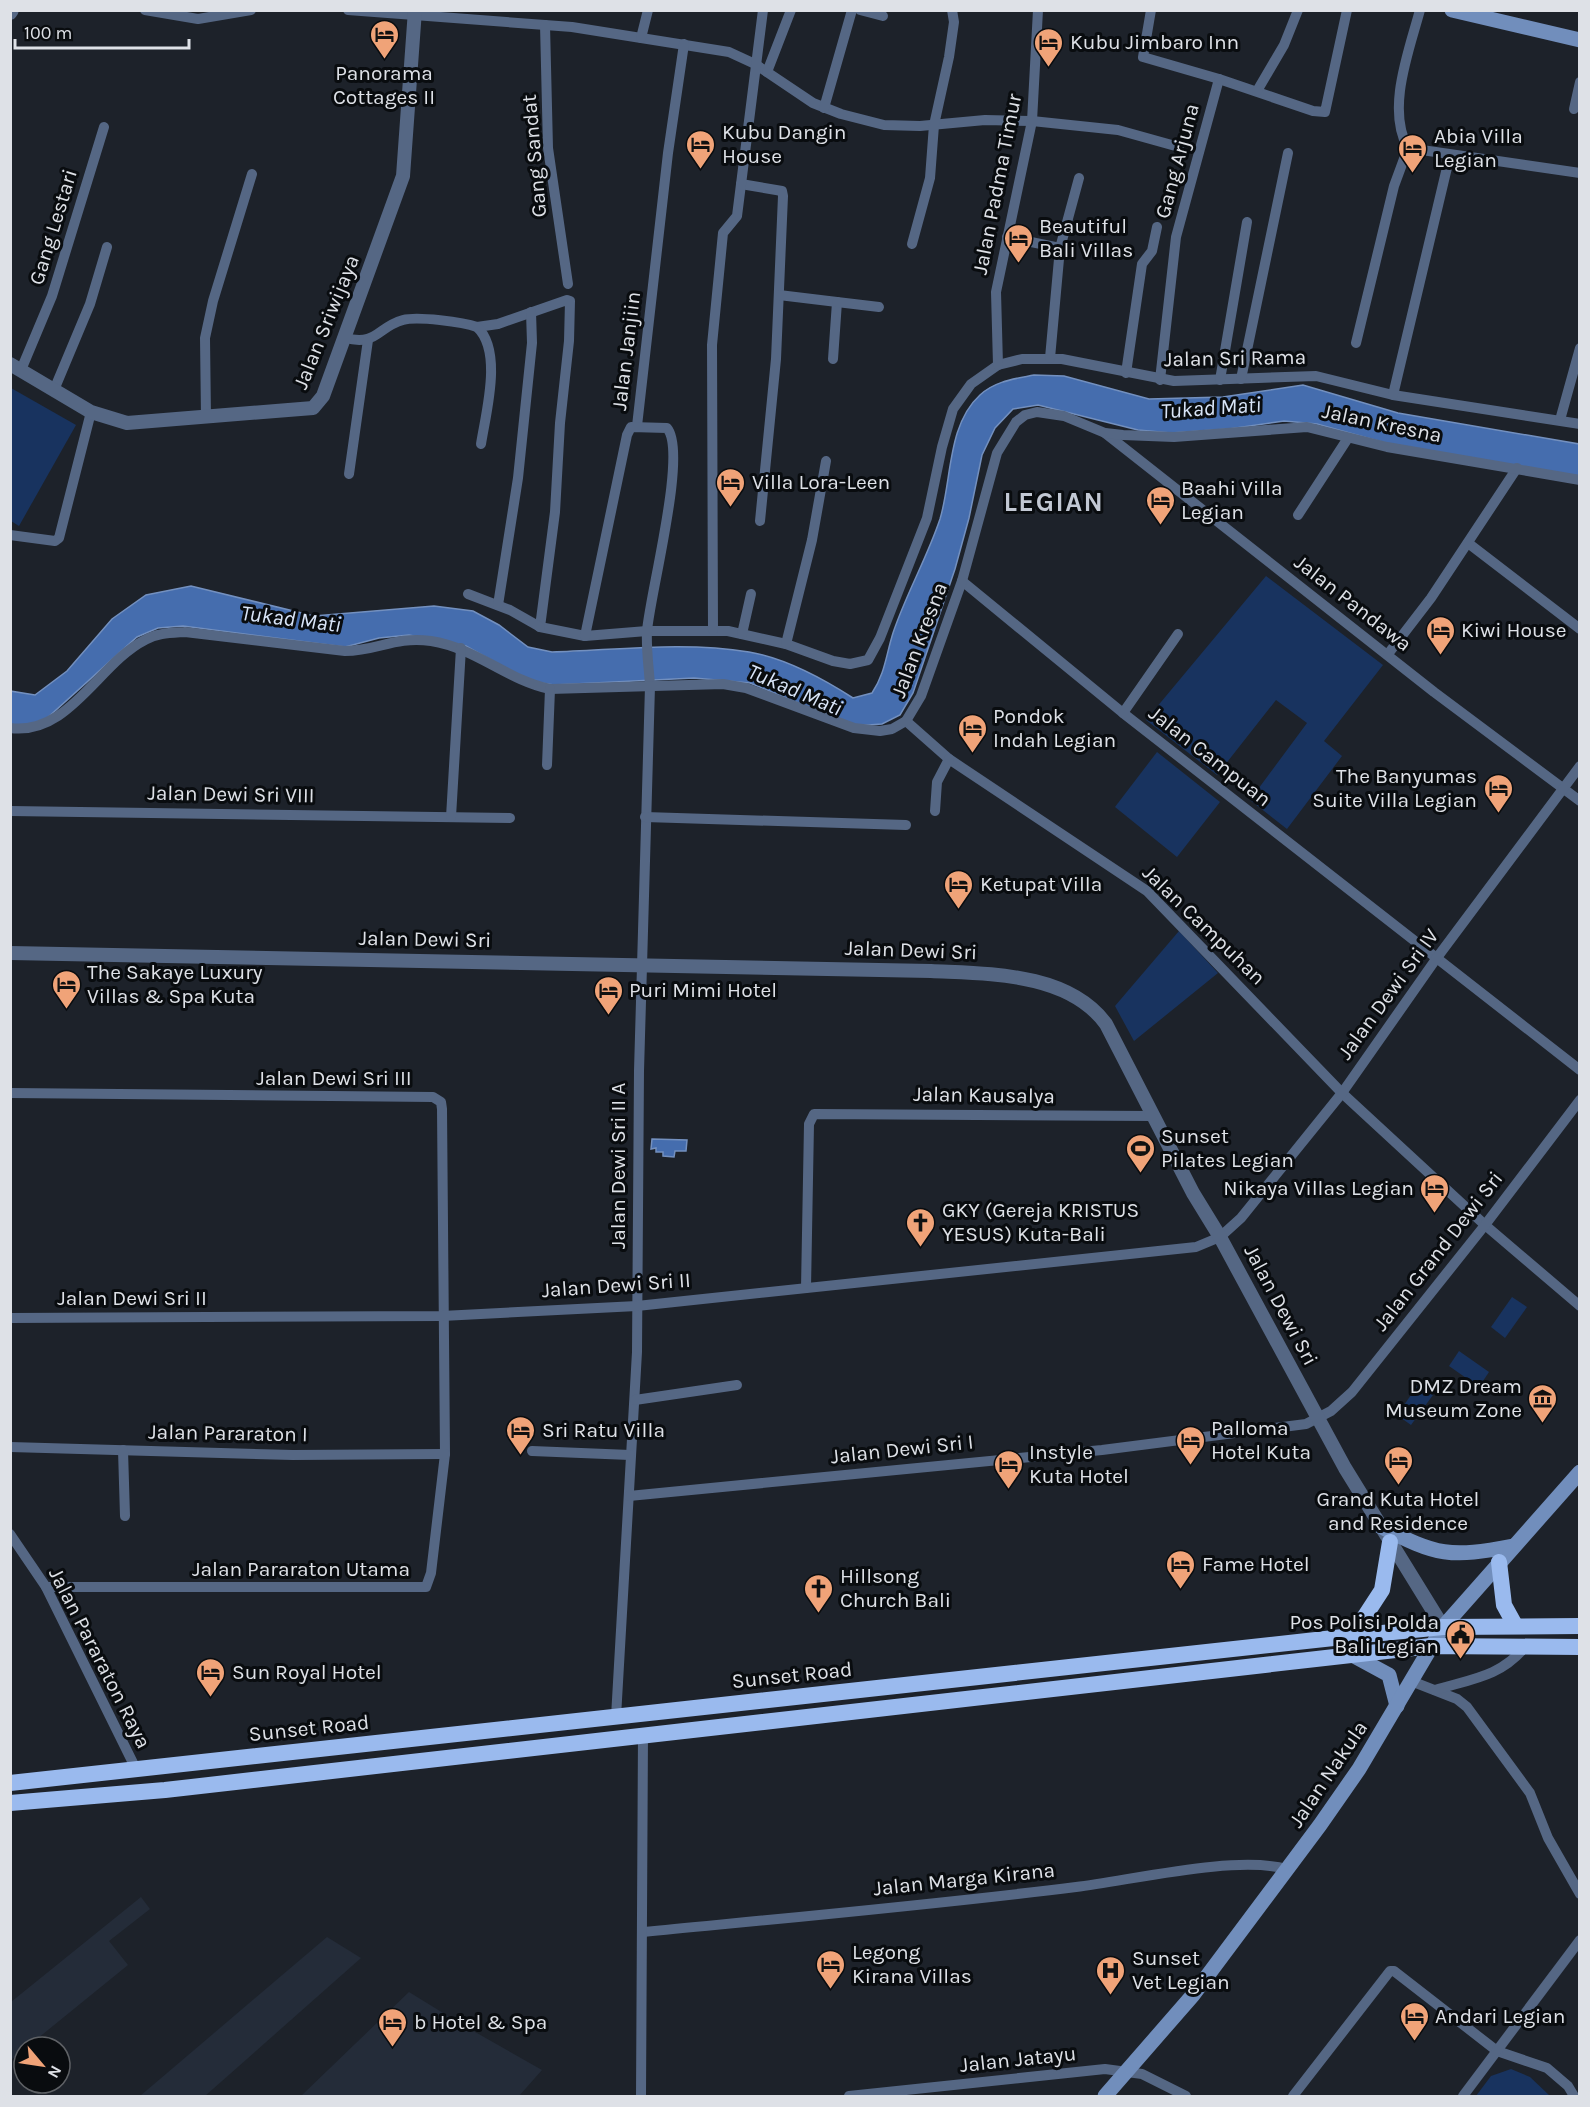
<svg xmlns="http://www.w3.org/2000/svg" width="1590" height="2107" font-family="Karla,sans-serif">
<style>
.built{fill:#242c39}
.green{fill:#18335f}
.water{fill:#456dae;stroke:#7390bf;stroke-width:1.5}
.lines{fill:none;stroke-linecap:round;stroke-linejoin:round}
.minor{stroke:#556784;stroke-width:10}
.tertiary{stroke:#556784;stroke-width:14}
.secondary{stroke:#718ebc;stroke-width:15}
.trunk{stroke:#9abaee;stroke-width:16}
.labels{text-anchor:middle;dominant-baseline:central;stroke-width:6;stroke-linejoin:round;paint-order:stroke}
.poi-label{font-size:21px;fill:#dee1e7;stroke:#090c0f;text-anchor:start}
.street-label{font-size:21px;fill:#dee1e7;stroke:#090c0f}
.water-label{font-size:22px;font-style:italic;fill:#d9e5f8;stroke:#090c0f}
.district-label{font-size:27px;font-weight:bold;letter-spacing:1.5px;fill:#c2c8d3;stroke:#090c0f}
</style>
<rect width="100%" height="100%" fill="#1d222a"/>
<g class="built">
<polygon points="1218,1447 1238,1447 1238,1459 1219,1459"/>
<polygon points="141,1897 150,1909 109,1941 128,1965 11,2060 11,2002"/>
<polygon points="327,1937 361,1958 205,2096 140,2096"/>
<polygon points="409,1992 461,2024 542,2070 519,2096 301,2096"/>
</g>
<g class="green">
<polygon points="11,388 76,425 19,526 11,521"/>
<polygon points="1266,576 1383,665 1324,741 1342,756 1287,829 1250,800 1307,723 1276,700 1217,775 1146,720"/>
<polygon points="1157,752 1220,802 1177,857 1115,807"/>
<polygon points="1179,931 1218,973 1134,1041 1115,1006"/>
<polygon points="1512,1297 1527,1307 1505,1338 1491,1327"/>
<polygon points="1459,1351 1489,1372 1479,1387 1449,1366"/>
<polygon points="1418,1385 1433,1395 1411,1425 1397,1415"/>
<polygon points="1511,2069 1530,2077 1550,2096 1476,2096 1491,2076"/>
</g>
<g class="water">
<path d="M1034,375L1064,376L1149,399L1223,397L1303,385L1398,413L1579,444V478L1400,447L1317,424L1284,421L1229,429L1171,433L1138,430L1038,405L1013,409L995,428L982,455L969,518L955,569L913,693L900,715L882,724L854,726L750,683L694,678L554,685L528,681L466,646L409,635L379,638L345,647L183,626L158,628L137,637L46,719L29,727L11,726L10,691L35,695L67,671L112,619L146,595L191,586L314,616L434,606L473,611L499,625L528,647L552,652C617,650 684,641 749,652C785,658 822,678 853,698L872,693C885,674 886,655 893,633C906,594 927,558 940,519C952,480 947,425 980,395C995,381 1014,379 1034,375Z"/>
<polygon points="652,1139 687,1140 686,1151 675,1151 674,1157 663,1156 663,1152 656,1152 656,1148 651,1149"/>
</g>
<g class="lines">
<g class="minor">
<polyline points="145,10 198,19 251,10"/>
<polyline points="348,10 572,27 729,52 755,64 813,103 841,114 884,125 920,126 985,120 1032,121 1118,130 1179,147"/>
<polyline points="860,10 883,16"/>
<polyline points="1151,10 1143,57 1219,79 1176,237 1160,380"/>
<path d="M1420,10C1409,51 1386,109 1408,148L1580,173"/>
<polyline points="545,25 548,148 568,284"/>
<polyline points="641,38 648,10"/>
<polyline points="767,72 791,10"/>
<polyline points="1219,79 1313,111 1325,112 1347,10"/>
<polyline points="1257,91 1284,45 1298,10"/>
<polyline points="824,108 852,10"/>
<polyline points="1574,109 1580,82"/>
<polyline points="741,184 782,191 783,196 776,359 760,521"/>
<polyline points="1007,237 1060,248"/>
<polyline points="912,244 930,178 934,125 949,57 954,22 952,10"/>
<polyline points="779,295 837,302 833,359"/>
<polyline points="837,302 879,307"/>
<polyline points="477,327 498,324 567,300 570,301 569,341 560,423 555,512 540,627 585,636 647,631 728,631 786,644 833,661 850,664 868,660 880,638 927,518 942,447 953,409 971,384 998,365 1022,359 1062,359 1174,381 1316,376 1393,395 1580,424"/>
<path d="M345,338C378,346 377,327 403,320C417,316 463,322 477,327C503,351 486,412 481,444"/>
<polyline points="1356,343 1394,186 1408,148"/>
<polyline points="1050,358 1060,248 1079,178"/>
<polyline points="998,365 996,292 1032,121 1038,10"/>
<polyline points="21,370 52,296 104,127"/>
<polyline points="1126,373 1142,264 1152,251 1157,227"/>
<polyline points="1241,379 1288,153"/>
<polyline points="1220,380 1247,222"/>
<polyline points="54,390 90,304 107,247"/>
<polyline points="1393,395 1450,155"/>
<polyline points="206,418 205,338 213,301 252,174"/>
<polyline points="1560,420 1580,348"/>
<polyline points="637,426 668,153 684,44"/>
<polyline points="1105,433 1434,692 1580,801"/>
<polyline points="349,474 368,340"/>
<polyline points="1298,515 1348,438"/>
<polyline points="10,535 55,541 59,538 91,412"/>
<polyline points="1468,543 1580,629"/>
<polyline points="962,581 1123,713 1580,1070"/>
<polyline points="468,594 510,610 540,627"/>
<polyline points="498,605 518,478 532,343 531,312"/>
<polyline points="713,630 712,345 723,233 737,216 763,10"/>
<polyline points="742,634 751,594"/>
<path d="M585,636L627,435L631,427L667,428C688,452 650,593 647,631C646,649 649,668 650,686L639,1071L637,1352L616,1717"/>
<polyline points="786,644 812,540 826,461"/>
<polyline points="1388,654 1431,598 1517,468"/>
<polyline points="1123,713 1178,634"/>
<polyline points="906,721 949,759 1147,891 1342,1093 1485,1225 1580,1306"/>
<path d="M10,728C69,736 99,663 145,640C157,633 171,633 185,632L345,651C378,651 394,636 431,641C476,648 507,680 550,689L723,684L746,688L854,728L880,731L892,729L906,721L921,696L962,581L997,453L1016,422L1025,415L1037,412L1064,416L1105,433L1123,435L1174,437L1307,427L1387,447L1580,480"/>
<polyline points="547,765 550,689"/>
<polyline points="10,811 510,818"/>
<polyline points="935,811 937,782 949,759"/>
<polyline points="451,817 461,648"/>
<polyline points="645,817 906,825"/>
<polyline points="10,1093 433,1097 441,1102 442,1109 445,1454 431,1573 426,1587 46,1587"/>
<polyline points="806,1288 809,1124 814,1114 1153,1116"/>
<polyline points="10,1318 442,1316 637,1306 1196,1247 1220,1237 1241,1218 1342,1093 1436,959 1580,766"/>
<polyline points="635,1400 737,1385"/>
<polyline points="10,1447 293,1455 445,1454"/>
<polyline points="123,1450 125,1516"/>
<polyline points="532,1451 630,1455"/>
<polyline points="629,1496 1102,1450 1306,1424 1331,1411 1352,1392 1485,1225 1580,1100"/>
<polyline points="10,1534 46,1587 136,1769"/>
<polyline points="1411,1681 1457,1699 1467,1707 1530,1793 1548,1838 1580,1894"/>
<path d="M1435,1690C1471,1679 1500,1677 1525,1647"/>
<path d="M643,1932C787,1918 932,1905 1076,1887C1133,1880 1235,1855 1287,1869"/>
<polyline points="641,2096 643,1734"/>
<polyline points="849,2096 1105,2069 1142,2074 1186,2096"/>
<polyline points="1293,2096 1390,1971 1394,1971 1497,2051 1547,2068 1568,2086 1574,2096"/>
<polyline points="1463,2096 1580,1940"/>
</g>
<g class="tertiary">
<polyline points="10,13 12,10"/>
<polyline points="10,364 91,412 127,423 313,408 323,396 403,176 415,10"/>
<path d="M10,953L931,971C988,974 1068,972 1106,1024L1193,1193L1220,1237L1345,1468L1443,1627"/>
</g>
<g class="secondary">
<polyline points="1452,10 1580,40"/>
<path d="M1380,1526C1437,1556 1450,1558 1513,1546"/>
<polyline points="1354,1656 1389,1675 1397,1706"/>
<polyline points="1105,2096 1193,1995 1320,1825 1359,1769 1443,1627 1580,1472"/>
</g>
<g class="trunk">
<polyline points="1499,1562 1504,1605 1515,1625"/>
<polyline points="1352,1636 1382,1590 1390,1542"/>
<polyline points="10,1783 1352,1636 1443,1627 1580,1626"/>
<polyline points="10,1803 165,1790 1431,1646 1580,1647"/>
</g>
</g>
<defs>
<symbol id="hotel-pin" viewBox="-11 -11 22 30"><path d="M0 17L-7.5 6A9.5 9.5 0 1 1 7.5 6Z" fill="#f0a378" stroke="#090c0f"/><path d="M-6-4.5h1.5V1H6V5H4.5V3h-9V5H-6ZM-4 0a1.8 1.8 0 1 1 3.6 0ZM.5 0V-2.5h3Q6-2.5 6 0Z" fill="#111"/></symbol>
<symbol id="stadium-pin" viewBox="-11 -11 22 30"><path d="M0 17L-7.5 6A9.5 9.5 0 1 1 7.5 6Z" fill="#f0a378" stroke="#090c0f"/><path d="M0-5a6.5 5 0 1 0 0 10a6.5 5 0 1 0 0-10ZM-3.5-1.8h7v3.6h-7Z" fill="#111"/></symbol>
<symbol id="church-pin" viewBox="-11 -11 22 30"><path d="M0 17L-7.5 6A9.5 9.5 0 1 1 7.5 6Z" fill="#f0a378" stroke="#090c0f"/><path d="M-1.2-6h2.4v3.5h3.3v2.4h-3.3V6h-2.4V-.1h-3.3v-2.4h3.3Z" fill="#111"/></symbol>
<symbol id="museum-pin" viewBox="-11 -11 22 30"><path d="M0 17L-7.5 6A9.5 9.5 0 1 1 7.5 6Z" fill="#f0a378" stroke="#090c0f"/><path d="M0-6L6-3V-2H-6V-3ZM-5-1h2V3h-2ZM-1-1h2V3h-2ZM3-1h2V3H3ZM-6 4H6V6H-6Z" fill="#111"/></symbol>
<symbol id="civic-pin" viewBox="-11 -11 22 30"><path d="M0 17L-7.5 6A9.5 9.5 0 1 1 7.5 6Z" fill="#f0a378" stroke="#090c0f"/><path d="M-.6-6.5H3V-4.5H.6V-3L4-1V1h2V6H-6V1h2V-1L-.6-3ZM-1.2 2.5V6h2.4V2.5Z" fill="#111"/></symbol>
<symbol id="hospital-pin" viewBox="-11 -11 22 30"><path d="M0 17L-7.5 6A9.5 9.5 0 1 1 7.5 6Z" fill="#f0a378" stroke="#090c0f"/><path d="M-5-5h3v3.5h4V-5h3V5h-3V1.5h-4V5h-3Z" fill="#111"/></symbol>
</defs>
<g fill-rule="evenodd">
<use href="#hotel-pin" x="368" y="18" width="33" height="45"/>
<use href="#hotel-pin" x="1032" y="26" width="33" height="45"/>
<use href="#hotel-pin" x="684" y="128" width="33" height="45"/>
<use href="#hotel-pin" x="1396" y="132" width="33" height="45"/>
<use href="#hotel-pin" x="1002" y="222" width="33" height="45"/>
<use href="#hotel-pin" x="714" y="466" width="33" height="45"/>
<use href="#hotel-pin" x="1144" y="484" width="33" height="45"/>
<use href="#hotel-pin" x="1424" y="614" width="33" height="45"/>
<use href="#hotel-pin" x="956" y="712" width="33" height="45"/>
<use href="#hotel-pin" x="1482" y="772" width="33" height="45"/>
<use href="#hotel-pin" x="942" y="868" width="33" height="45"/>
<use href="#hotel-pin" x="50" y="968" width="33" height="45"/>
<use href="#hotel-pin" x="592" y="974" width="33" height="45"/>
<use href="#stadium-pin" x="1124" y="1132" width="33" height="45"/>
<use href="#hotel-pin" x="1418" y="1172" width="33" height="45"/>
<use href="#church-pin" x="904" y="1206" width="33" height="45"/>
<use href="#museum-pin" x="1526" y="1382" width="33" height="45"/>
<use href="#hotel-pin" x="504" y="1414" width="33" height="45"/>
<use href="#hotel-pin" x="1174" y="1424" width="33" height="45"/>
<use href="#hotel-pin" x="1382" y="1444" width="33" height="45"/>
<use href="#hotel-pin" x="992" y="1448" width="33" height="45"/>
<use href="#hotel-pin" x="1164" y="1548" width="33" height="45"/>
<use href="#church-pin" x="802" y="1572" width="33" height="45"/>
<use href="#civic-pin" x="1444" y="1618" width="33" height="45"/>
<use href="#hotel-pin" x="194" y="1656" width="33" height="45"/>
<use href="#hotel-pin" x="814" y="1948" width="33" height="45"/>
<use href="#hospital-pin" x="1094" y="1954" width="33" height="45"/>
<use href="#hotel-pin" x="1398" y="2000" width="33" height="45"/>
<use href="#hotel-pin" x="376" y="2006" width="33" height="45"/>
</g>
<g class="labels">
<g class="poi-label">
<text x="1070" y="42">Kubu Jimbaro Inn</text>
<text x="384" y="73" text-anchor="middle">Panorama<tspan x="384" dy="24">Cottages II</tspan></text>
<text x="722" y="132">Kubu Dangin<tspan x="722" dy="24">House</tspan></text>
<text x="1434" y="136">Abia Villa<tspan x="1434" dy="24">Legian</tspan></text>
<text x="1039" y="226">Beautiful<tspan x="1039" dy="24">Bali Villas</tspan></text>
<text x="752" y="482">Villa Lora-Leen</text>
<text x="1181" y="488">Baahi Villa<tspan x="1181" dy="24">Legian</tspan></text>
<text x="1461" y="630">Kiwi House</text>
<text x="993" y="716">Pondok<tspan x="993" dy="24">Indah Legian</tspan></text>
<text x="1477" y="776" text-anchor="end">The Banyumas<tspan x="1477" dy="24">Suite Villa Legian</tspan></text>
<text x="980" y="884">Ketupat Villa</text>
<text x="87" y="972">The Sakaye Luxury<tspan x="87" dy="24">Villas &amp; Spa Kuta</tspan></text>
<text x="629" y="990">Puri Mimi Hotel</text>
<text x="1161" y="1136">Sunset<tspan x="1161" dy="24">Pilates Legian</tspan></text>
<text x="1414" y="1188" text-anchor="end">Nikaya Villas Legian</text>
<text x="942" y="1210">GKY (Gereja KRISTUS<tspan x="942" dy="24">YESUS) Kuta-Bali</tspan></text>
<text x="1522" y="1386" text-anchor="end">DMZ Dream<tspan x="1522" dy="24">Museum Zone</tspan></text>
<text x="1211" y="1428">Palloma<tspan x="1211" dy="24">Hotel Kuta</tspan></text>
<text x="542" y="1430">Sri Ratu Villa</text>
<text x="1029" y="1452">Instyle<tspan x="1029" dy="24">Kuta Hotel</tspan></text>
<text x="1398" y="1499" text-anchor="middle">Grand Kuta Hotel<tspan x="1398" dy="24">and Residence</tspan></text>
<text x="1202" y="1564">Fame Hotel</text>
<text x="840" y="1576">Hillsong<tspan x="840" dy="24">Church Bali</tspan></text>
<text x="1439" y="1622" text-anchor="end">Pos Polisi Polda<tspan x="1439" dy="24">Bali Legian</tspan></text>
<text x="232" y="1672">Sun Royal Hotel</text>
<text x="852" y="1952">Legong<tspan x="852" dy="24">Kirana Villas</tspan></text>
<text x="1132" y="1958">Sunset<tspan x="1132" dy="24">Vet Legian</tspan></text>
<text x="1435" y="2016">Andari Legian</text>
<text x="414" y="2022">b Hotel &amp; Spa</text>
</g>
<g class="street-label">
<text transform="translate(534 156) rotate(-95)">Gang Sandat</text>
<text transform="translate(1177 161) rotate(-75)">Gang Arjuna</text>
<text transform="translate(997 184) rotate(-79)">Jalan Padma Timur</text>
<text transform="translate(53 227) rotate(-73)">Gang Lestari</text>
<text transform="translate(326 322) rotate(-68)">Jalan Sriwijaya</text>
<text transform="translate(626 351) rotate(-83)">Jalan Janjiin</text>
<text transform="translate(1235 358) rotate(-1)">Jalan Sri Rama</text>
<text transform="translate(1382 423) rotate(12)">Jalan Kresna</text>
<text transform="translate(1353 603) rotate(38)">Jalan Pandawa</text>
<text transform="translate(919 640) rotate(-69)">Jalan Kresna</text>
<text transform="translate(1210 756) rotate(38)">Jalan Campuan</text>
<text transform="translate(231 794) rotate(1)">Jalan Dewi Sri VIII</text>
<text transform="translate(1204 925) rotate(44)">Jalan Campuhan</text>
<text transform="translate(425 939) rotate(1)">Jalan Dewi Sri</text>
<text transform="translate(911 950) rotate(2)">Jalan Dewi Sri</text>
<text transform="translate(1388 994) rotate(-54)">Jalan Dewi Sri IV</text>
<text x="334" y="1078">Jalan Dewi Sri III</text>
<text transform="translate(984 1095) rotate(1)">Jalan Kausalya</text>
<text transform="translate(618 1166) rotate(-90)">Jalan Dewi Sri II A</text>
<text transform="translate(1438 1251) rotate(-52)">Jalan Grand Dewi Sri</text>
<text transform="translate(616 1285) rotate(-4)">Jalan Dewi Sri II</text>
<text x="132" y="1298">Jalan Dewi Sri II</text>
<text transform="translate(1281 1305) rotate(62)">Jalan Dewi Sri</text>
<text transform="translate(228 1433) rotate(1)">Jalan Pararaton I</text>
<text transform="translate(902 1449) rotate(-6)">Jalan Dewi Sri I</text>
<text x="301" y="1569">Jalan Pararaton Utama</text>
<text transform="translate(100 1658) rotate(63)">Jalan Pararaton Raya</text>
<text transform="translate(792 1675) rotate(-6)">Sunset Road</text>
<text transform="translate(309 1728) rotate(-6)">Sunset Road</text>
<text transform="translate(1328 1774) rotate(-56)">Jalan Nakula</text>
<text transform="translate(964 1879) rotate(-6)">Jalan Marga Kirana</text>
<text transform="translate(1018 2059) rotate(-6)">Jalan Jatayu</text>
</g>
<g class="water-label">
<text transform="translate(1211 408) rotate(-4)">Tukad Mati</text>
<text transform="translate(291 619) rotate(7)">Tukad Mati</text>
<text transform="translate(795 690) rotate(23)">Tukad Mati</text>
</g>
<g class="district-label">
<text x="1054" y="502">LEGIAN</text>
</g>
</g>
<rect width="1590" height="2107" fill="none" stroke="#dee1e7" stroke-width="24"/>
<g transform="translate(42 2065) rotate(119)"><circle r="28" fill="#090c0f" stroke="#5e6165" stroke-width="1.5"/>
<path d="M0-4.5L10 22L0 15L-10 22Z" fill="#f0a378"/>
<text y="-9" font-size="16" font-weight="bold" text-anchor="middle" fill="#dee1e7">N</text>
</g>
<path d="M15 39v9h174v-9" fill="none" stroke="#dee1e7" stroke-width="3"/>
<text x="24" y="39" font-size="18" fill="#dee1e7" stroke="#090c0f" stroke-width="4.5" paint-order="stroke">100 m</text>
</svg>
